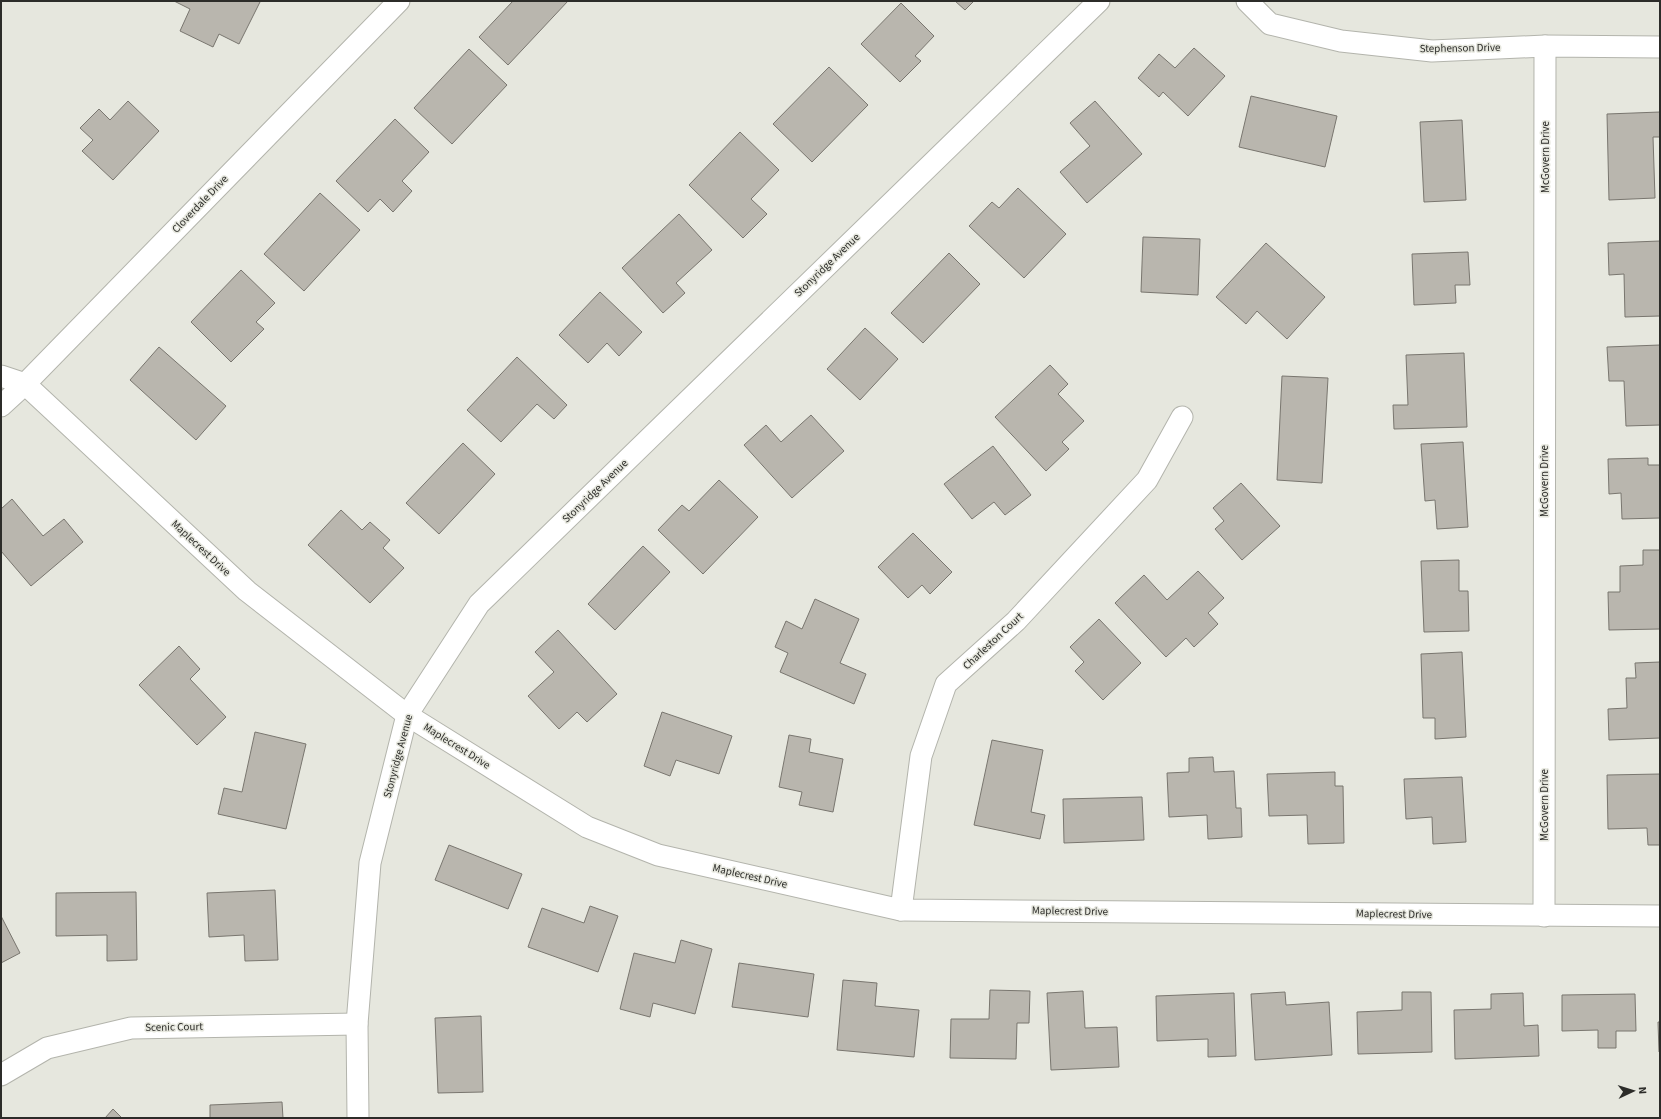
<svg xmlns="http://www.w3.org/2000/svg" width="1661" height="1119" font-family="'Source Sans 3',sans-serif">
<style>
.building{fill:#b9b6ae;stroke:#79766f}
.lines{fill:none;stroke-linecap:round;stroke-linejoin:round}
.minor-casing{stroke:#b3b4ac;stroke-width:23}
.minor{stroke:#fff;stroke-width:21}
.labels{text-anchor:middle;dominant-baseline:central;stroke-width:3;stroke-linejoin:round;paint-order:stroke}
.street-label{font-size:11px;fill:#2c2c29;stroke:#e6e7de}
</style>
<rect width="100%" height="100%" fill="#e6e7de"/>
<g class="building">
<polygon points="174,1 258,1 260,2 239,44 219,34 213,47 180,31 190,9"/>
<polygon points="513,1 568,1 508,65 479,37"/>
<polygon points="955,1 974,1 965,10"/>
<polygon points="901,3 934,36 915,56 921,61 900,82 861,44"/>
<polygon points="1194,48 1225,76 1188,116 1163,92 1159,97 1138,78 1159,54 1175,68"/>
<polygon points="469,49 507,85 452,144 414,108"/>
<polygon points="829,67 868,105 812,162 773,124"/>
<polygon points="1251,96 1337,116 1325,167 1239,147"/>
<polygon points="128,101 159,131 113,180 82,151 93,140 80,128 99,109 110,120"/>
<polygon points="1095,101 1142,154 1087,203 1060,172 1090,146 1070,123"/>
<polygon points="1660,112 1660,137 1653,137 1655,198 1609,200 1607,114"/>
<polygon points="395,119 429,152 402,181 412,191 393,212 380,199 368,212 336,181"/>
<polygon points="1462,120 1466,200 1424,202 1420,122"/>
<polygon points="740,132 779,170 751,199 767,214 743,238 689,185"/>
<polygon points="1018,188 1066,234 1024,278 969,226 992,202 999,208"/>
<polygon points="320,193 360,230 304,291 264,254"/>
<polygon points="679,214 712,250 676,283 685,293 663,313 622,268"/>
<polygon points="1143,237 1200,239 1198,295 1141,292"/>
<polygon points="1660,241 1660,316 1625,317 1624,274 1609,275 1608,243"/>
<polygon points="1266,243 1325,297 1287,339 1257,311 1246,324 1216,297"/>
<polygon points="1468,252 1470,285 1455,285 1456,303 1414,305 1412,254"/>
<polygon points="949,253 980,284 923,343 891,313"/>
<polygon points="241,270 275,303 256,322 264,329 231,362 191,322"/>
<polygon points="600,292 642,332 619,356 607,343 588,363 559,335"/>
<polygon points="865,328 898,359 860,400 827,369"/>
<polygon points="1660,345 1660,425 1626,426 1624,381 1609,381 1607,347"/>
<polygon points="159,347 226,406 196,440 130,380"/>
<polygon points="1464,353 1467,427 1394,429 1393,405 1408,405 1406,355"/>
<polygon points="517,357 567,405 554,419 537,404 501,442 467,410"/>
<polygon points="1050,365 1068,384 1058,394 1084,421 1062,442 1069,449 1046,471 995,417"/>
<polygon points="1282,376 1328,378 1322,483 1277,480"/>
<polygon points="811,415 844,451 792,498 744,445 766,425 781,442"/>
<polygon points="1463,442 1468,527 1437,529 1435,500 1425,501 1421,444"/>
<polygon points="463,443 495,474 439,534 406,503"/>
<polygon points="993,446 1031,495 1005,515 994,502 972,519 944,484"/>
<polygon points="1648,458 1648,465 1660,465 1660,518 1622,519 1621,493 1609,494 1608,459"/>
<polygon points="719,480 758,517 703,574 658,530 682,505 689,511"/>
<polygon points="1241,483 1280,526 1242,560 1215,529 1224,521 1213,508"/>
<polygon points="12,499 43,536 64,519 83,542 31,586 1,551 1,509"/>
<polygon points="341,510 362,530 370,522 390,540 383,548 404,568 370,603 308,545"/>
<polygon points="913,533 952,572 930,594 922,585 908,598 878,567"/>
<polygon points="643,546 670,572 615,630 588,604"/>
<polygon points="1643,550 1660,550 1660,629 1609,630 1608,592 1620,592 1620,566 1643,565"/>
<polygon points="1459,560 1459,591 1468,591 1469,631 1424,632 1421,561"/>
<polygon points="1198,571 1224,598 1208,613 1218,624 1194,647 1186,638 1166,657 1115,603 1144,575 1167,600"/>
<polygon points="815,599 859,619 840,663 866,674 854,704 780,672 788,653 775,647 786,621 802,629"/>
<polygon points="1099,619 1141,663 1103,700 1075,671 1084,662 1070,647"/>
<polygon points="558,630 617,694 587,722 577,712 559,729 528,696 554,672 535,652"/>
<polygon points="179,646 200,669 190,679 226,717 197,745 139,685"/>
<polygon points="1462,652 1466,737 1435,739 1435,718 1423,718 1421,654"/>
<polygon points="1660,662 1660,738 1609,740 1608,709 1627,708 1626,678 1636,678 1635,663"/>
<polygon points="662,712 732,736 719,774 676,760 670,776 644,766"/>
<polygon points="255,732 306,744 286,829 218,814 224,788 242,792"/>
<polygon points="789,735 811,739 809,752 843,759 833,812 799,805 802,792 779,787"/>
<polygon points="992,740 1043,750 1031,812 1045,815 1040,839 974,825"/>
<polygon points="1213,757 1214,772 1234,771 1236,808 1241,808 1242,837 1208,839 1207,815 1169,817 1167,773 1189,772 1189,758"/>
<polygon points="1335,772 1335,786 1343,786 1344,843 1308,844 1307,815 1269,816 1267,774"/>
<polygon points="1660,774 1660,845 1648,845 1647,828 1608,829 1607,775"/>
<polygon points="1462,777 1466,842 1433,844 1432,817 1406,819 1404,779"/>
<polygon points="1142,797 1144,840 1064,843 1063,799"/>
<polygon points="449,845 522,874 508,909 435,880"/>
<polygon points="275,890 278,960 245,961 244,935 209,937 207,893"/>
<polygon points="136,892 137,960 107,961 107,935 56,936 56,893"/>
<polygon points="590,906 618,916 598,972 528,947 542,908 584,923"/>
<polygon points="1,916 20,953 1,963"/>
<polygon points="681,940 712,949 695,1014 653,1003 650,1017 620,1009 634,953 675,963"/>
<polygon points="739,963 814,974 808,1017 732,1007"/>
<polygon points="843,980 877,983 875,1006 919,1010 914,1057 837,1050"/>
<polygon points="990,990 1030,991 1029,1023 1017,1023 1016,1059 950,1058 951,1019 989,1019"/>
<polygon points="1083,991 1085,1028 1117,1027 1119,1067 1051,1070 1047,993"/>
<polygon points="1285,992 1286,1005 1329,1002 1332,1055 1255,1060 1251,994"/>
<polygon points="1402,992 1431,992 1432,1052 1358,1054 1357,1012 1402,1010"/>
<polygon points="1234,993 1236,1056 1208,1057 1208,1039 1157,1041 1156,996"/>
<polygon points="1523,993 1524,1026 1538,1025 1539,1056 1455,1059 1454,1010 1491,1009 1491,994"/>
<polygon points="1635,994 1636,1031 1616,1031 1616,1048 1598,1048 1598,1030 1562,1031 1562,995"/>
<polygon points="481,1016 483,1092 438,1093 435,1018"/>
<polygon points="1658,1022 1660,1022 1660,1052 1659,1052"/>
<polygon points="282,1102 283,1118 210,1118 210,1105"/>
<polygon points="113,1109 122,1118 105,1118"/>
</g>
<g class="lines">
<defs>
<g id="minor">
<polyline points="1247,1 1270,24 1341,41 1432,51 1545,46 1660,47"/>
<polyline points="1,376 25,384 247,591 407,715 587,827 658,855 901,910 1660,916"/>
<polyline points="1,406 25,384 399,1"/>
<polyline points="901,910 921,756 946,684 1016,621 1147,480 1182,417"/>
<polyline points="1544,916 1545,46"/>
<polyline points="1,1075 47,1048 131,1028 357,1024"/>
<polyline points="358,1118 357,1024 370,863 407,715 479,604 1099,1"/>
</g>
</defs>
<use href="#minor" class="minor-casing"/>
<use href="#minor" class="minor"/>
</g>
<g class="labels">
<g class="street-label">
<text transform="translate(1460 48) rotate(-1)">Stephenson Drive</text>
<text transform="translate(1545 157) rotate(-90)">McGovern Drive</text>
<text transform="translate(200 204) rotate(-46)">Cloverdale Drive</text>
<text transform="translate(827 265) rotate(-44)">Stonyridge Avenue</text>
<text transform="translate(1544 481) rotate(-90)">McGovern Drive</text>
<text transform="translate(595 491) rotate(-44)">Stonyridge Avenue</text>
<text transform="translate(201 548) rotate(43)">Maplecrest Drive</text>
<text transform="translate(993 641) rotate(-43)">Charleston Court</text>
<text transform="translate(457 746) rotate(32)">Maplecrest Drive</text>
<text transform="translate(398 756) rotate(-75)">Stonyridge Avenue</text>
<text transform="translate(1544 805) rotate(-90)">McGovern Drive</text>
<text transform="translate(750 876) rotate(13)">Maplecrest Drive</text>
<text transform="translate(1070 911) rotate(1)">Maplecrest Drive</text>
<text transform="translate(1394 914) rotate(1)">Maplecrest Drive</text>
<text transform="translate(174 1027) rotate(-1)">Scenic Court</text>
</g>
</g>
<rect width="1661" height="1119" fill="none" stroke="#2c2c29" stroke-width="4"/>
<g transform="translate(1633 1091) rotate(86)" stroke="#e6e7de" stroke-width="3" paint-order="stroke">
<path d="M0-3L7 15L0 10L-7 15Z" fill="#2c2c29"/>
<text y="-6" font-size="11" font-weight="bold" text-anchor="middle" fill="#2c2c29">N</text>
</g>
</svg>
